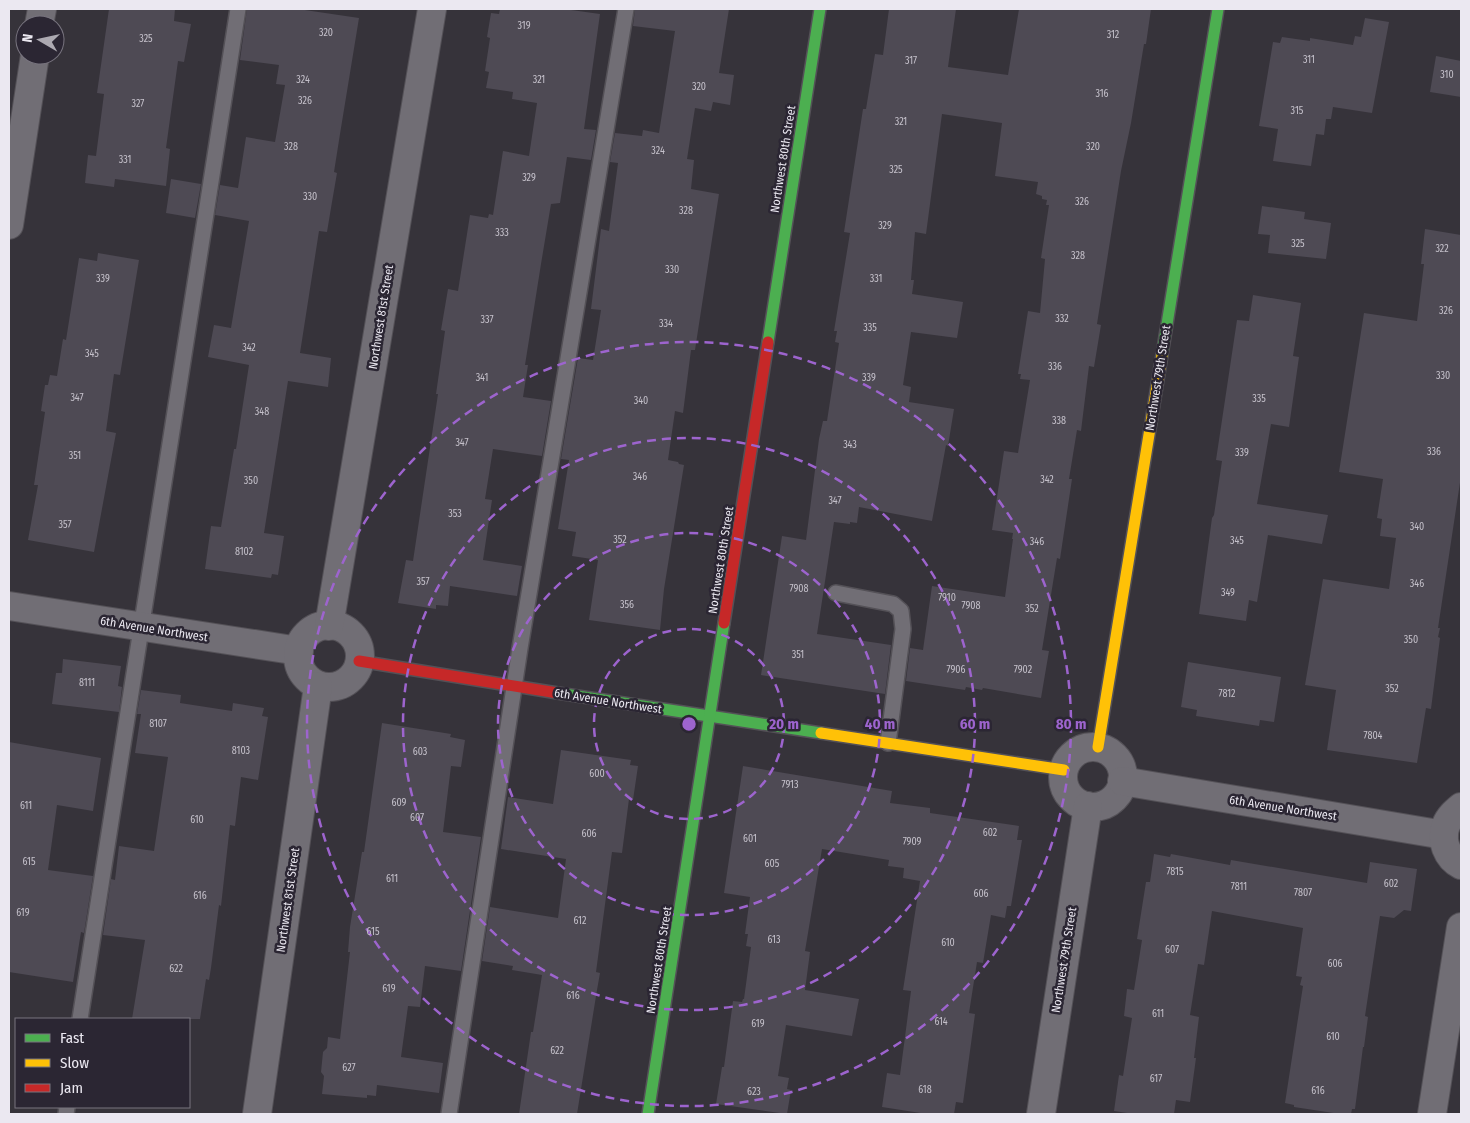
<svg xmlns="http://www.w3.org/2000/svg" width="1470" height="1123" font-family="'Fira Sans Condensed',sans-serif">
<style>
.building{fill:#4e4a54}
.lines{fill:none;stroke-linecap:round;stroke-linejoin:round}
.lane-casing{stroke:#545157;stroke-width:18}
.street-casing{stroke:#545157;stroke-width:30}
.fast-casing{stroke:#545157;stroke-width:14}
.slow-casing{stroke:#545157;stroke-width:14}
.jam-casing{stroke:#545157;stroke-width:14}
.lane{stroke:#716e75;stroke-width:15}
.street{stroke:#716e75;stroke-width:28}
.fast{stroke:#4caf50;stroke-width:11}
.slow{stroke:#ffc107;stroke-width:11}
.jam{stroke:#c62828;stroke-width:11}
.ring{fill:none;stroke:#9d64ce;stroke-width:2.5;stroke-dasharray:9 6}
.labels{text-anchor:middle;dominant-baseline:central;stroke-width:5;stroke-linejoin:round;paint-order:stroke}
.number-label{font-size:10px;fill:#c4c0ca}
.street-label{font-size:12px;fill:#ebe8f1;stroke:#2b2633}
.centre{fill:#9d64ce;stroke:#2b2633;stroke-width:2.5}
.ring-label{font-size:15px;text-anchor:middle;font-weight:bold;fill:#9d64ce;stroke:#2b2633;stroke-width:5;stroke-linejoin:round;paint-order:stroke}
</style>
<rect width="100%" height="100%" fill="#36333a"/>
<g class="building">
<polygon points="109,9 175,9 174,21 191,24 184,62 178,61 166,148 170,149 166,186 115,179 114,187 85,183 88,155 96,156 104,94 97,93"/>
<polygon points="247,9 298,9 359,18 340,134 334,172 337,173 332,202 327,232 319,231 300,353 331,358 328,387 288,381 264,533 284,536 278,575 272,574 271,578 205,569 211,526 221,527 234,449 236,449 249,365 208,357 214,325 231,328 249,221 215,215 220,185 238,188 246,137 275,142 285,85 276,84 279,65 240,60"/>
<polygon points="500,9 564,9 600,14 584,129 596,130 591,160 567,157 560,203 551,204 541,264 525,365 528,365 523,397 551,401 542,456 493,449 485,499 492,500 483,560 522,566 517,596 450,586 448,606 436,605 436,609 398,603 406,560 413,561 438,394 436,394 445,331 441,330 448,289 458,291 470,215 488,218 489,214 493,215 503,151 529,156 537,103 512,99 513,92 486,88 489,72 485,71 490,38 487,37 491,13 499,14"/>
<polygon points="635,9 729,9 719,73 734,75 730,105 713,102 711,111 695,108 687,159 694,160 691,189 719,194 695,350 691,350 683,413 675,411 668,460 678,462 679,464 684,465 664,589 660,630 589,620 598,560 572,556 576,532 558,529 569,460 561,459 578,358 593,360 601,310 591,309 601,229 609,231 618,163 610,162 615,133 642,136 643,130 659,133 675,31 633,26"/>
<polygon points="889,9 956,9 948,67 1008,75 1019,9 1151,9 1146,44 1144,44 1131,123 1121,171 1097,324 1101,325 1094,367 1089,366 1081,431 1077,430 1069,479 1072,479 1060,559 1057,558 1042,650 1049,651 1041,698 983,688 982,690 966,687 965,690 906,681 910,648 923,650 932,586 1005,597 1013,539 1012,539 1013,533 992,530 1004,451 1018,453 1030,380 1020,379 1021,374 1018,374 1028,311 1040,313 1045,259 1041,258 1049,205 1046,205 1047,200 1042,199 1042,196 1036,194 1038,182 995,176 1002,123 942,114 926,234 915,232 911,280 914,280 912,294 963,302 957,338 911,332 903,385 911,387 909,402 954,409 948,446 946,445 932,521 859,507 857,523 850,522 850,524 834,522 817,634 891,645 885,694 761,675 782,536 806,540 819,439 823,421 827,421 839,343 835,342 837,331 834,331 850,233 844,232 863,109 866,109 875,54 883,55"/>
<polygon points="1365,18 1389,22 1372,113 1333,107 1331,119 1326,119 1324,135 1316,134 1311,166 1273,161 1278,129 1259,126 1273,42 1280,43 1282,37 1310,41 1310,38 1353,45 1355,36 1361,37"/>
<polygon points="1436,56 1461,61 1461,97 1430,92"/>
<polygon points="171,179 201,184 195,218 166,213"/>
<polygon points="1262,206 1305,212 1304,219 1331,223 1326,259 1268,253 1270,235 1258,234"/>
<polygon points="1425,229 1461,235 1461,476 1438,628 1440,628 1438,637 1440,638 1431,709 1426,708 1417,763 1327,750 1336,690 1305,685 1323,579 1389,589 1396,538 1380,536 1382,519 1377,518 1383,479 1339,472 1364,313 1417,321 1424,264 1421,264"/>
<polygon points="98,253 139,260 120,375 114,374 106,431 116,433 94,552 28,540 38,485 34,485 45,412 41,411 45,385 48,385 50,375 57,376 63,339 66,340 79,258 97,261"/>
<polygon points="1253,295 1301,303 1293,356 1299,357 1289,427 1271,424 1257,504 1328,515 1322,544 1268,535 1257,602 1249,600 1246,621 1199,614 1212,518 1214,515 1222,461 1216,460 1237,320 1249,321"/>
<polygon points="63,659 121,666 118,686 122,687 119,712 52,704 56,673 62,673"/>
<polygon points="1188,662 1281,677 1274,722 1260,720 1259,726 1196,716 1197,710 1181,707"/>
<polygon points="141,690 181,695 180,703 232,711 233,703 264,708 262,716 268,717 258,780 241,777 235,826 230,825 221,906 219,905 211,968 209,980 206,979 200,1019 132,1019 145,940 103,935 111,879 115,880 119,846 154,851 168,757 135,753 141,714 137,714"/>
<polygon points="382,723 451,734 450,737 465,740 461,767 451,766 443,832 481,837 461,971 425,966 420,1007 408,1006 401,1057 443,1063 439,1093 377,1085 376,1096 367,1095 367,1098 322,1094 324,1076 321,1072 323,1052 327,1048 328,1037 340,1039 350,952 348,952 350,927 362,852 364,852"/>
<polygon points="9,742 101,758 93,811 57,805 48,870 93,876 84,933 81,932 73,982 9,972"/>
<polygon points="561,750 631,760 630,765 638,766 633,800 629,799 622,853 612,852 596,972 600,973 597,990 577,1114 519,1114 531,1032 533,1032 542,975 512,970 513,966 482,961 490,907 558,918 566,859 501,849 508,797 553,804"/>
<polygon points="743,766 892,791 890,803 930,808 930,813 1019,826 1017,840 1022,840 1011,906 1007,906 1005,918 991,915 983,963 977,962 969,1013 975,1014 963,1103 956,1102 954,1114 927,1114 882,1107 887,1073 900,1075 911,991 903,990 920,881 903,878 904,868 888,866 889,860 822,849 805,951 810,952 805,990 859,999 852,1036 786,1025 778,1076 789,1078 787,1089 791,1090 787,1114 716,1104 722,1067 724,1067 733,1001 742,1002 743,999 744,999 751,947 746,946 748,934 745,934 750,897 724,893"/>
<polygon points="1154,854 1170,857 1171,854 1230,865 1231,860 1367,883 1370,862 1417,869 1411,911 1404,910 1394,918 1380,916 1365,1016 1368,1017 1364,1047 1363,1047 1355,1109 1352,1109 1351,1114 1340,1114 1294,1107 1294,1105 1285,1103 1303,986 1300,985 1302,977 1296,976 1303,928 1212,911 1204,965 1198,964 1190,1015 1199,1017 1194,1058 1196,1058 1190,1102 1176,1100 1174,1114 1134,1114 1114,1111 1119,1075 1123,1076 1132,1018 1124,1016 1127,989 1134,990 1142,940 1137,939 1146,882 1150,882"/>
</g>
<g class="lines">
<defs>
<g id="lane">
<polyline points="836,593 893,604 901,611 903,629 888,743"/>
<polyline points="80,1019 238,9"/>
<polyline points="66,1114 67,1107"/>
<polyline points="449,1114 520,648 626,9"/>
</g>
<g id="street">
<polyline points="39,25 42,9"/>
<polyline points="9,225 35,55"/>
<polyline points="9,606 299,651"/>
<circle cx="329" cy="656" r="31"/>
<polyline points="329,626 432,9"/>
<circle cx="1093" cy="777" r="30"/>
<polyline points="1122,781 1444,835"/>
<path d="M1461,807C1455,812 1449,817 1446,825C1440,840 1447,858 1461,865"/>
<polyline points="257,1114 318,686"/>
<polyline points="1041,1114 1088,806"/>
<polyline points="1432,1114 1461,927"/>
</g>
<g id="fast">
<polyline points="768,342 820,9"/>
<polyline points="1162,355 1218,9"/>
<polyline points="564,694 821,733"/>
<polyline points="648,1114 724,623"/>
</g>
<g id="slow">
<polyline points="821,733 1064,770"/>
<polyline points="1098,747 1162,355"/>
</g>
<g id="jam">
<polyline points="724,623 768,342"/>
<polyline points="359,661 564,694"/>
</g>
</defs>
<use href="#lane" class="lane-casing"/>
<use href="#street" class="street-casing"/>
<use href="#fast" class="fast-casing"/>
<use href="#slow" class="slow-casing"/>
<use href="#jam" class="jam-casing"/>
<use href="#lane" class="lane"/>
<use href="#street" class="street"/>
<use href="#fast" class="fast"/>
<use href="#slow" class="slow"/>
<use href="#jam" class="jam"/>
</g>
<g class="ring">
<circle cx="689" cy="724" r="95"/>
<circle cx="689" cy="724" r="191"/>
<circle cx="689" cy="724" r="286"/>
<circle cx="689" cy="724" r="382"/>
</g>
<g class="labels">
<g class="number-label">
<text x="524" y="26">319</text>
<text x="326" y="33">320</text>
<text x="1113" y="35">312</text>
<text x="146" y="39">325</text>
<text x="1309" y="60">311</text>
<text x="911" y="61">317</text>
<text x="1447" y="75">310</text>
<text x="303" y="80">324</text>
<text x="539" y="80">321</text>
<text x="699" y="87">320</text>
<text x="1102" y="94">316</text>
<text x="305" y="101">326</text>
<text x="138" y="104">327</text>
<text x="1297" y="111">315</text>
<text x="901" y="122">321</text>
<text x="291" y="147">328</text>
<text x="1093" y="147">320</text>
<text x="658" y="151">324</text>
<text x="125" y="160">331</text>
<text x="896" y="170">325</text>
<text x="529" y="178">329</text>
<text x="310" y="197">330</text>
<text x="1082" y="202">326</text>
<text x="686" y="211">328</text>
<text x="885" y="226">329</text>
<text x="502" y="233">333</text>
<text x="1298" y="244">325</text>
<text x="1442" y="249">322</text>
<text x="1078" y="256">328</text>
<text x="672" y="270">330</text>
<text x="103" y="279">339</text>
<text x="876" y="279">331</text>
<text x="1446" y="311">326</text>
<text x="1062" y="319">332</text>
<text x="487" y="320">337</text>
<text x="666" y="324">334</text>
<text x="870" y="328">335</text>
<text x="249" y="348">342</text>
<text x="92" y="354">345</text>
<text x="1055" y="367">336</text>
<text x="1443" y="376">330</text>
<text x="482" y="378">341</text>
<text x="869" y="378">339</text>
<text x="77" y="398">347</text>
<text x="1259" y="399">335</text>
<text x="641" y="401">340</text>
<text x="262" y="412">348</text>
<text x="1059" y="421">338</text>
<text x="462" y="443">347</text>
<text x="850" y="445">343</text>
<text x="1434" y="452">336</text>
<text x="1242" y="453">339</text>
<text x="75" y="456">351</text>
<text x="640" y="477">346</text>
<text x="1047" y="480">342</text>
<text x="251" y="481">350</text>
<text x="835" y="501">347</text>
<text x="455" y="514">353</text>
<text x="65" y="525">357</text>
<text x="1417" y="527">340</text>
<text x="620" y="540">352</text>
<text x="1237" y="541">345</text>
<text x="1037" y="542">346</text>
<text x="244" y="552">8102</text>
<text x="423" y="582">357</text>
<text x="1417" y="584">346</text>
<text x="799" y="589">7908</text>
<text x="1228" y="593">349</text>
<text x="947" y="598">7910</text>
<text x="627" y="605">356</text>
<text x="971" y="606">7908</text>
<text x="1032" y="609">352</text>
<text x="1411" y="640">350</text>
<text x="798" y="655">351</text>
<text x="956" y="670">7906</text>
<text x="1023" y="670">7902</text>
<text x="87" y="683">8111</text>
<text x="1392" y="689">352</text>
<text x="1227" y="694">7812</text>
<text x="158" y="724">8107</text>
<text x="1373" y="736">7804</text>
<text x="241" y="751">8103</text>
<text x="420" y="752">603</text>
<text x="597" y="774">600</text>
<text x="790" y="785">7913</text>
<text x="399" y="803">609</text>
<text x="26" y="806">611</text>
<text x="417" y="818">607</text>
<text x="197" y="820">610</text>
<text x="990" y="833">602</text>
<text x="589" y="834">606</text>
<text x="750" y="839">601</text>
<text x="912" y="842">7909</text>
<text x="29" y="862">615</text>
<text x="772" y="864">605</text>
<text x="1175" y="872">7815</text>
<text x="392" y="879">611</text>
<text x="1391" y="884">602</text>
<text x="1239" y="887">7811</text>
<text x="1303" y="893">7807</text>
<text x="981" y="894">606</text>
<text x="200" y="896">616</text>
<text x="23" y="913">619</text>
<text x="580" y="921">612</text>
<text x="373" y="932">615</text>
<text x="774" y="940">613</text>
<text x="948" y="943">610</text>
<text x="1172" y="950">607</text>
<text x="1335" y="964">606</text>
<text x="176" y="969">622</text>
<text x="389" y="989">619</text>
<text x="573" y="996">616</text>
<text x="1158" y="1014">611</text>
<text x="941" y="1022">614</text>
<text x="758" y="1024">619</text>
<text x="1333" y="1037">610</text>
<text x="557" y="1051">622</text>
<text x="349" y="1068">627</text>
<text x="1156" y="1079">617</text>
<text x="925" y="1090">618</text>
<text x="1318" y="1091">616</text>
<text x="754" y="1092">623</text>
</g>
<g class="street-label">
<text transform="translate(783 159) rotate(-81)">Northwest 80th Street</text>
<text transform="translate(381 317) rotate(-81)">Northwest 81st Street</text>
<text transform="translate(1158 378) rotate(-81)">Northwest 79th Street</text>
<text transform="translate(721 560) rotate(-81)">Northwest 80th Street</text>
<text transform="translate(154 629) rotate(9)">6th Avenue Northwest</text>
<text transform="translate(608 701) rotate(9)">6th Avenue Northwest</text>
<text transform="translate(1283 808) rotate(9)">6th Avenue Northwest</text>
<text transform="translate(288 900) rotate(-82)">Northwest 81st Street</text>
<text transform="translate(659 960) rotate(-81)">Northwest 80th Street</text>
<text transform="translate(1064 960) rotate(-81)">Northwest 79th Street</text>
</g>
</g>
<circle cx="689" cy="724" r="8" class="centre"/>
<g class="ring-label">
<text x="784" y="729">20 m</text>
<text x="880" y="729">40 m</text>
<text x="975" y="729">60 m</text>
<text x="1071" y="729">80 m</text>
</g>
<rect width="1470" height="1123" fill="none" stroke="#ebe8f1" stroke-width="20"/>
<rect x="15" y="1018" width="175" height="90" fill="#2b2633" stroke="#78747f"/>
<rect x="25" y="1034" width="25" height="8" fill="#4caf50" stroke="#78747f"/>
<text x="60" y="1043" font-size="15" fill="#ebe8f1">Fast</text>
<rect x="25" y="1059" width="25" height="8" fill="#ffc107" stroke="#78747f"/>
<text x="60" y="1068" font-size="15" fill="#ebe8f1">Slow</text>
<rect x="25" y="1084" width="25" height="8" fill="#c62828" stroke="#78747f"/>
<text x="60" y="1093" font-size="15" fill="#ebe8f1">Jam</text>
<g transform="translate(40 40) rotate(279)"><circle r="24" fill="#2b2633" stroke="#78747f"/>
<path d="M0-4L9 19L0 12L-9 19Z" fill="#aca9b1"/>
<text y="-8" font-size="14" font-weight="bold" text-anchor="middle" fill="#ebe8f1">N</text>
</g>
</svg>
